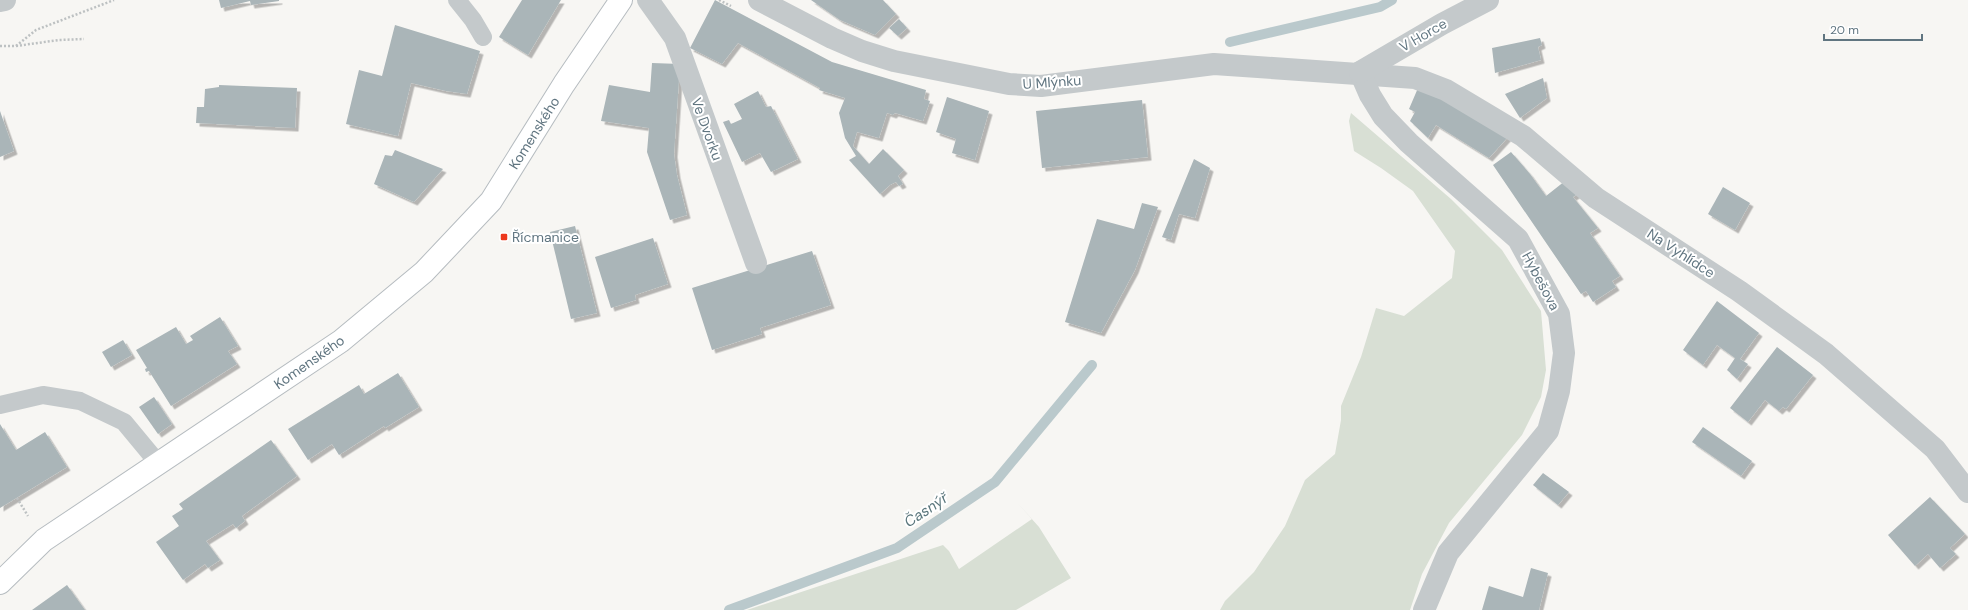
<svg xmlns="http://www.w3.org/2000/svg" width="1968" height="610" font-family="'DM Sans',sans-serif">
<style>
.green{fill:#d8dfd4}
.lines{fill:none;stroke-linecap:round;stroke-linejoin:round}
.stream{stroke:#bac9cc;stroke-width:10}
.building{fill:#aab5b8;filter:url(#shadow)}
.secondary-casing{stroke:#b6bcc0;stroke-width:24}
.path{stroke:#bdc1c2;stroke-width:2.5;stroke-dasharray:2 2;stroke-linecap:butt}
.service{stroke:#c4c9cb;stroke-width:18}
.minor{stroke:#c4c9cb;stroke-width:22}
.secondary{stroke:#fff;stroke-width:22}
.poi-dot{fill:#ed381d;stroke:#fff;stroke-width:1.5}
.labels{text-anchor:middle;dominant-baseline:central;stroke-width:4;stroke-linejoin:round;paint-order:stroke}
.street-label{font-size:14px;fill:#607580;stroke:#fff}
.poi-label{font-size:14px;fill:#607580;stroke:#fff;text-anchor:start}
.water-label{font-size:15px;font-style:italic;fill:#5a767c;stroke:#fff}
</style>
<defs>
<filter id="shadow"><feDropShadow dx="3.5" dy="3.5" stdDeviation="0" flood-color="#0004"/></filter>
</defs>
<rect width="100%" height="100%" fill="#f7f6f3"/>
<g class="green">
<polygon points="1351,113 1451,199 1502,250 1541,311 1546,370 1541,397 1522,435 1449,523 1422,574 1410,610 1220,610 1225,601 1254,572 1285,526 1305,480 1335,454 1341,420 1341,406 1361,357 1376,308 1404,316 1452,278 1455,251 1413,191 1381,168 1354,151 1349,121"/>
<polygon points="1013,498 1039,527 1071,578 1016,610 747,610 943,545 949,551 959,569 1032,519"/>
</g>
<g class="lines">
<g class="stream">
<polyline points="1230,42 1380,7 1392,0"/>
<polyline points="729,610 897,548 995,482 1092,365"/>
</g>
</g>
<g class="building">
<polygon points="219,0 279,0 279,1 251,5 250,1 221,8"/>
<polygon points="522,0 561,0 528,55 499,37"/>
<polygon points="715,0 832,62 926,90 924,99 930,101 923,121 895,113 893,115 887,113 879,138 857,132 853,146 869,164 883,149 904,170 898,176 903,184 899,186 896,182 890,185 880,194 849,160 856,156 845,138 839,113 845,98 819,90 820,88 738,43 722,64 690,48"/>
<polygon points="811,0 883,0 896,14 875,35 840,20"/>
<polygon points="899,19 907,28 898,36 889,28"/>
<polygon points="395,25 480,51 467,94 446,91 411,83 398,136 346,124 359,70 382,76"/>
<polygon points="1540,38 1542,45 1538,47 1541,60 1495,73 1492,48"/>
<polygon points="652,63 680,64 674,154 677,175 687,215 670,220 647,152 649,128 601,121 609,85 650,92"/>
<polygon points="1543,78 1547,98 1520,118 1505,94"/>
<polygon points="219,85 297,88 295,128 196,123 197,107 204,107 205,89 219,87"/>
<polygon points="1418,88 1452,102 1508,137 1489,158 1436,125 1428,138 1410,121 1415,112 1409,109"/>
<polygon points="758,91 766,107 771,106 798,159 771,172 760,153 742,162 723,122 729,120 731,124 742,119 734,104"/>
<polygon points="947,97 989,111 975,160 952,153 956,139 936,132"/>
<polygon points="1142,100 1148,157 1042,168 1036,111"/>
<polygon points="0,111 14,151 0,157"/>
<polygon points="395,150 443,169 414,202 374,184 385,155 392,156"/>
<polygon points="1511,152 1530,174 1546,196 1565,181 1579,193 1573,197 1598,228 1590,233 1620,276 1612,281 1616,287 1593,302 1586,291 1581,294 1493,165"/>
<polygon points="1194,159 1210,168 1195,218 1179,214 1171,240 1162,237"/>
<polygon points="1723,187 1750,203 1735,230 1708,214"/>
<polygon points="1142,203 1158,207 1135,270 1101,333 1065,322 1097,219 1134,229"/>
<polygon points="575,226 597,313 571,319 550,232"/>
<polygon points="653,238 668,284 635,295 636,300 611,308 595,257"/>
<polygon points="812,251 831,305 760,328 762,334 712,350 692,288"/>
<polygon points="1717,301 1759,333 1740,359 1748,364 1737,379 1727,370 1735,358 1717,345 1703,365 1683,350"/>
<polygon points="220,317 238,346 228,351 237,364 171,406 149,371 146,372 145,369 147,368 136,350 176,327 186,344 193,340 190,336"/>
<polygon points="123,340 132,355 111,367 102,352"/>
<polygon points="1777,347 1813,375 1786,409 1783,407 1779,411 1765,400 1748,422 1730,408"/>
<polygon points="398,373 419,407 385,428 384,426 339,455 332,444 308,460 288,429 359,385 364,394"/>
<polygon points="154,397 172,424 158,434 139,407"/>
<polygon points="0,424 16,450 45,432 67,467 0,508"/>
<polygon points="1703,427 1752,461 1741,476 1692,442"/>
<polygon points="271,440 297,476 242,516 245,521 236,528 233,524 206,541 220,560 208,568 205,564 183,580 156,542 179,526 172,516 183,509 179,504"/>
<polygon points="1543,473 1569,492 1558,505 1533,485"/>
<polygon points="1930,497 1965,534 1950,548 1956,554 1940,568 1928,554 1915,566 1888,535"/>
<polygon points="1531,568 1548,573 1539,610 1482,610 1489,586 1523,597"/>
<polygon points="67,585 85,610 32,610"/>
</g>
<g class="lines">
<defs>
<polyline id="secondary" points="0,583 44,540 341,341 424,272 491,201 564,84 621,0"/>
</defs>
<use href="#secondary" class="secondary-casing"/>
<g class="path">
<polyline points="719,0 731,6"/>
<polyline points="0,46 16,46 36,30 114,0"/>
<polyline points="16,46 59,40 84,39"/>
<polyline points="17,498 28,516"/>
</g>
<g class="service">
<polyline points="457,0 473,20 483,37"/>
<polyline points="0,405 43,395 80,401 124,422 158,463"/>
</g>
<g class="minor">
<polyline points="648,0 675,38 756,263"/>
<polyline points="759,0 832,38 862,51 894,61 1009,84 1041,86 1214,64 1415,78 1446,90 1523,136 1596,198 1739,291 1826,354 1935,449 1968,492"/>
<polyline points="0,1 5,0"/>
<polyline points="1360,72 1370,95 1383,116 1409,143 1518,239 1559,314 1564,353 1559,391 1548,431 1448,553 1424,610"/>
<polyline points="1360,72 1442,24 1488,0"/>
</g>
<use href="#secondary" class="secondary"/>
</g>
<rect class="poi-dot" x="500" y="233" width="8" height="8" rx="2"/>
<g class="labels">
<g class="street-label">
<text transform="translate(1423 35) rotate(-30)">V Horce</text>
<text transform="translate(1052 82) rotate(-4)">U Mlýnku</text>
<text transform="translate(707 129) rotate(70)">Ve Dvorku</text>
<text transform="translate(534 133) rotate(-58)">Komenského</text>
<text transform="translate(1681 253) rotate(33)">Na Vyhlídce</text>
<text transform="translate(1541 281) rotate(62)">Hybešova</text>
<text transform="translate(309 362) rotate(-35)">Komenského</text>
</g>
<g class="poi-label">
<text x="512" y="237">Řícmanice</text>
</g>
<g class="water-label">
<text transform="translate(926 510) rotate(-34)">Časnýř</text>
</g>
</g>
<path d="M1824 34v6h98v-6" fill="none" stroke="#607580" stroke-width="2"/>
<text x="1830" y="34" font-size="12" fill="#607580" stroke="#ffffff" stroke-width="3" paint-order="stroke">20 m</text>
</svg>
